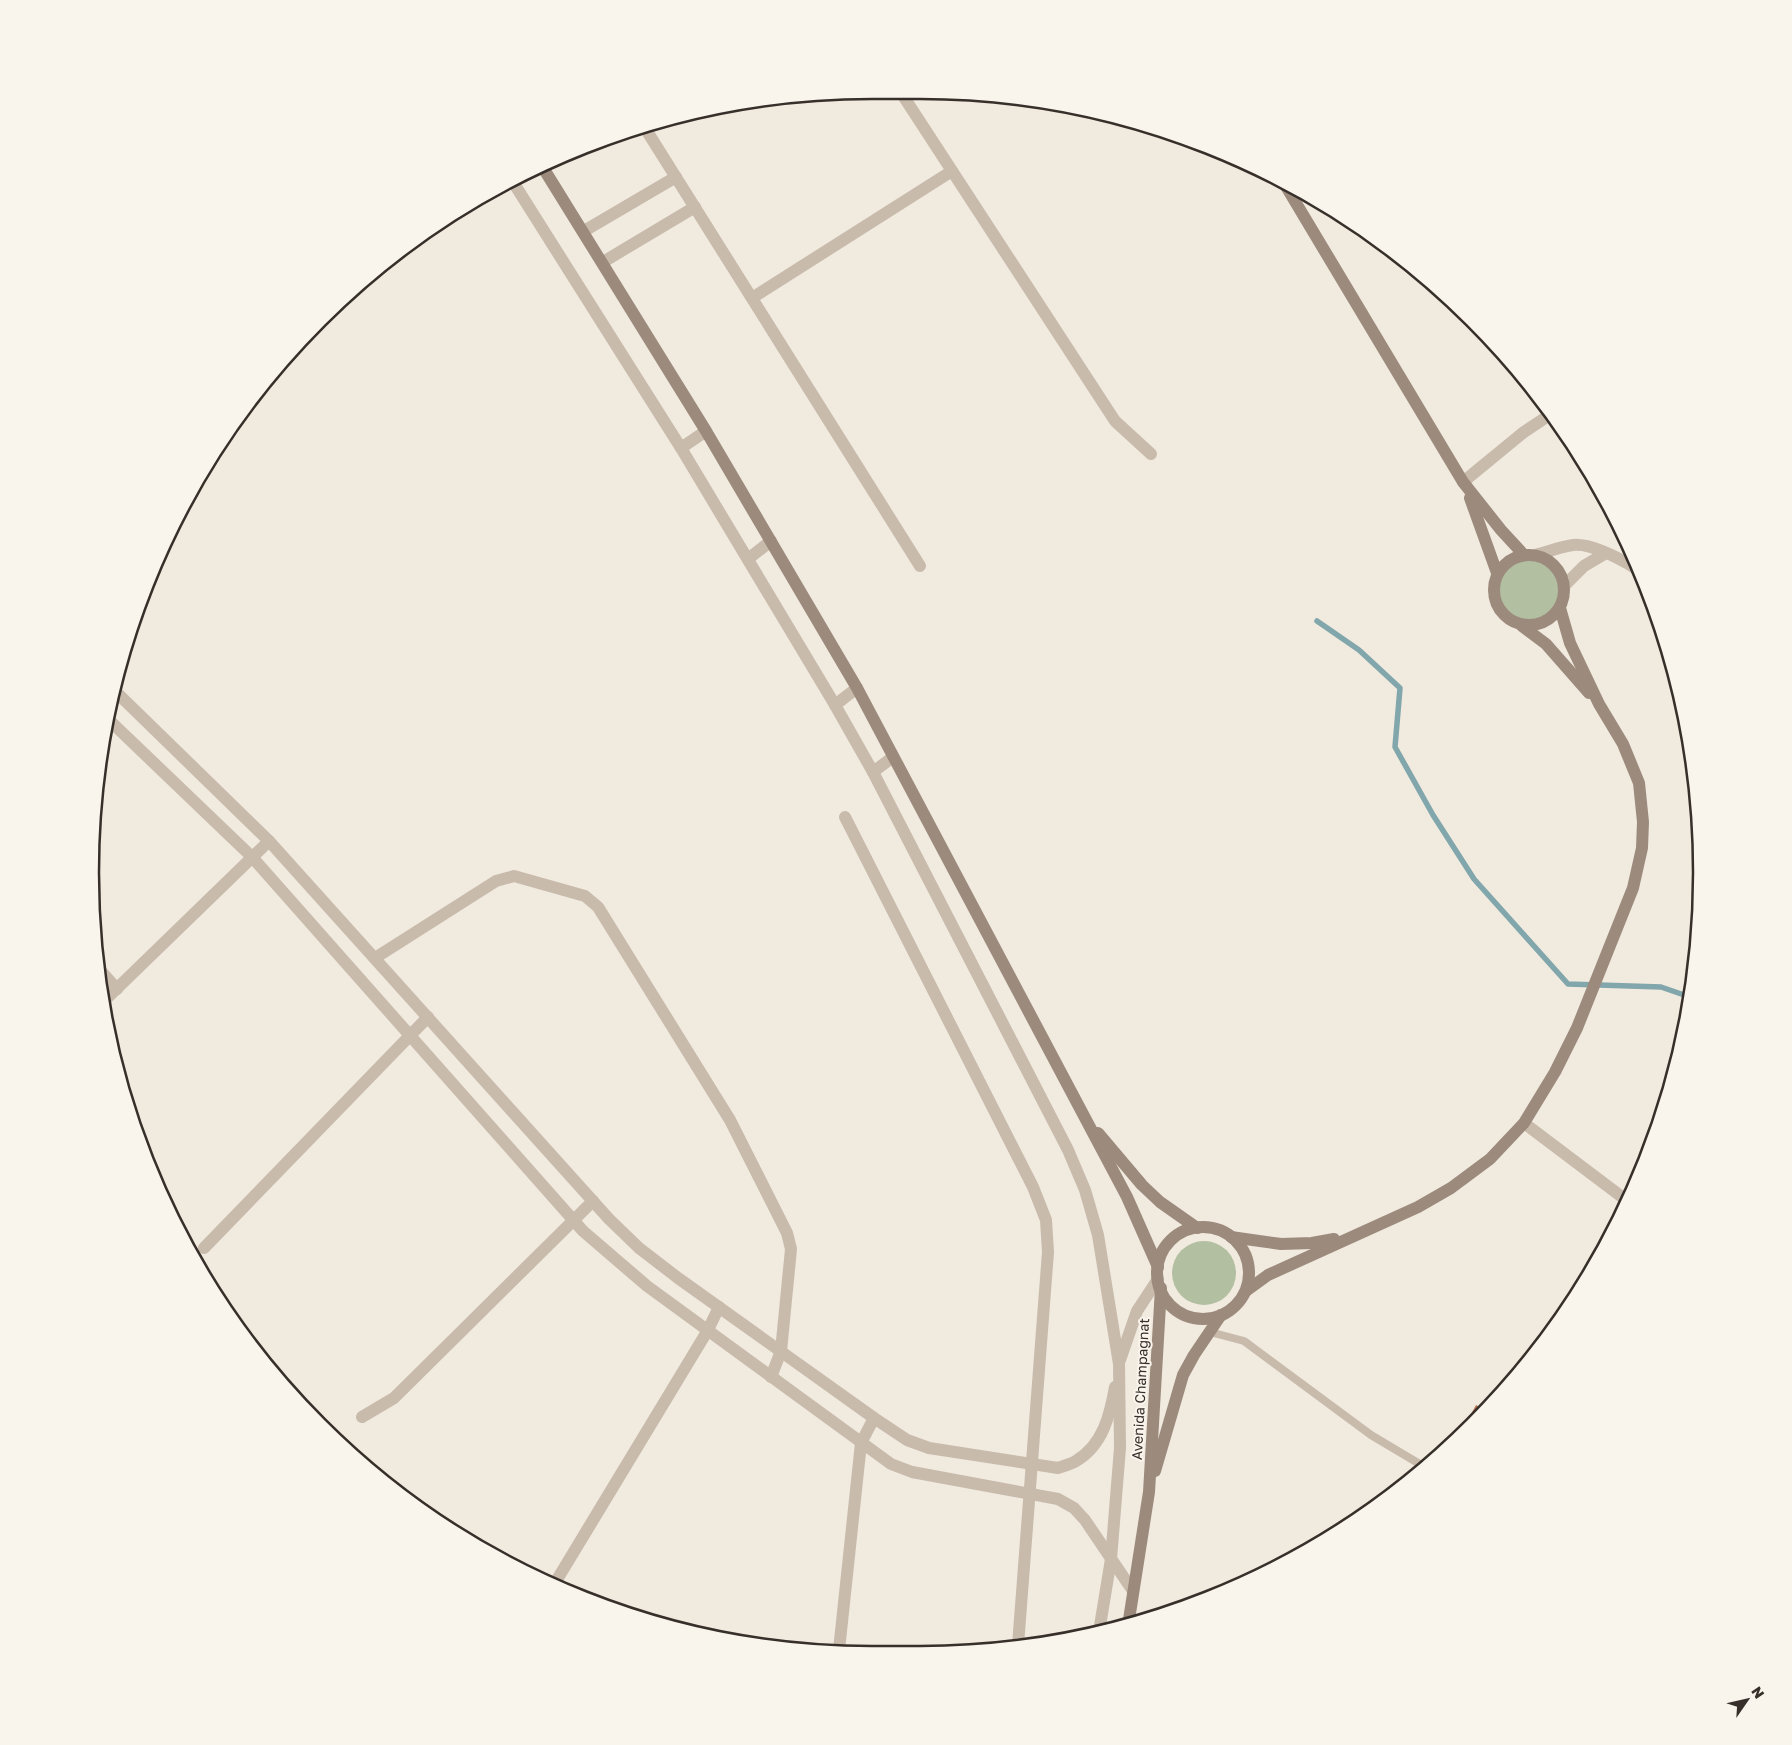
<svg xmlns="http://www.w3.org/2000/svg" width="1792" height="1745" font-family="'Golos Text',sans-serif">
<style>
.green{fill:#b2bfa0}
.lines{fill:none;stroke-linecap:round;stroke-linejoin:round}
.stream{stroke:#81a6ab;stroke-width:5.5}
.building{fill:#bb7653}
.lane{stroke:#c8bbac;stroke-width:8}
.street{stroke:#c8bbac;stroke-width:12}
.secondary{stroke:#9c8b7d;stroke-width:12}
.labels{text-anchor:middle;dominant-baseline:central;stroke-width:4;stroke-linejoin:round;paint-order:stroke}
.street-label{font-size:14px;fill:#372f2a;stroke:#f9f4ec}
.rim{fill:none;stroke:#372f2a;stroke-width:2.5}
</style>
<rect width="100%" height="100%" fill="#f1eadf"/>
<g class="green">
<circle cx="1529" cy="591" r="31"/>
<circle cx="1204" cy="1273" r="32"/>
</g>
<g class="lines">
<polyline class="stream" points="1317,621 1359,650 1400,688 1395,747 1433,815 1474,879 1568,984 1661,987 1690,997"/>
</g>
<polygon class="building" points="1476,1405 1485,1410 1462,1431"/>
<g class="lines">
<polyline class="lane" points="1210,1332 1244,1341 1371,1435 1423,1466"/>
<g class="street">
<polyline points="900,91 1115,421 1151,454"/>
<polyline points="645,128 920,566"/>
<polyline points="513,182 681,448 835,705 873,772 1068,1150 1085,1190 1098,1235 1119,1364 1120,1448 1111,1559 1099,1632"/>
<polyline points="584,231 676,177"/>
<polyline points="603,262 695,207"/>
<polyline points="752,298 952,171"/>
<polyline points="681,448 706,431"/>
<polyline points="1463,482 1524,432 1551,414"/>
<path d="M1535,555C1547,552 1560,547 1573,545C1592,543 1622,560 1637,569"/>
<polyline points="748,559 771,541"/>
<polyline points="1564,586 1584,566 1606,553"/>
<path d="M113,689L269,841L609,1219L639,1248L678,1278L874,1418L907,1440L929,1448L1058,1468C1064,1466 1071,1464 1076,1461C1103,1445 1110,1415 1115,1387"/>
<polyline points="835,705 857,688"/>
<polyline points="107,718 252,857 583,1231 647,1286 891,1464 912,1472 1058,1499 1074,1508 1085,1520 1133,1591"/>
<polyline points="873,772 893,757"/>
<polyline points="845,817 1033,1187 1046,1220 1048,1252 1018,1645"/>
<polyline points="375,958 496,881 514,876 585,896 598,907 730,1120 787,1233 791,1249 781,1351 771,1377"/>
<polyline points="99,969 117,989"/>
<polyline points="104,1001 269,841"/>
<polyline points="1524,1123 1626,1200"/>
<polyline points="204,1248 428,1017"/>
<polyline points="1120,1360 1137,1311 1158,1279"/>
<polyline points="362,1417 394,1398 593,1201"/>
<polyline points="555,1583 708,1330 719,1307"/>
<polyline points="839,1650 861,1443 874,1418"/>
</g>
<g class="secondary">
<polyline points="542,166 706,431 857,688 1127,1197 1158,1267"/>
<polyline points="1284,183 1463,482 1501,530 1524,555"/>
<polyline points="1470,498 1497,573"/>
<circle cx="1529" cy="590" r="35"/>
<polyline points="1522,626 1546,644 1589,693"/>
<polyline points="1098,1133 1142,1185 1160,1202 1197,1228"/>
<circle cx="1203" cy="1273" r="46"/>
<polyline points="1231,1237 1281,1244 1312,1243 1334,1239"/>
<polyline points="1246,1291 1268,1275 1418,1207 1451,1188 1490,1159 1524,1123 1555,1072 1577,1028 1633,888 1642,848 1643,822 1639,783 1623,744 1599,704 1570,643 1560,608"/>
<polyline points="1155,1471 1183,1375 1194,1355 1221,1315"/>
<polyline points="1128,1626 1149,1492 1161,1288"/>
</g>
</g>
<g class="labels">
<g class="street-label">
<text transform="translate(1140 1389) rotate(-87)">Avenida Champagnat</text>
</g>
</g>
<path d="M0 0H1792V1745H0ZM872 99H920A773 773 0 0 1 1693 872V873A773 773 0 0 1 920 1646H872A773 773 0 0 1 99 873V872A773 773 0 0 1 872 99Z" fill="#f9f4ec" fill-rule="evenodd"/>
<path class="rim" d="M872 99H920A773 773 0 0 1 1693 872V873A773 773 0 0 1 920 1646H872A773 773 0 0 1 99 873V872A773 773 0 0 1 872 99Z"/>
<g transform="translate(1747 1700) rotate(56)" stroke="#f9f4ec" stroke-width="4" paint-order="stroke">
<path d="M0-4L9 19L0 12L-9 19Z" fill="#372f2a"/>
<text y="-8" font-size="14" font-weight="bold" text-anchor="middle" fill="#372f2a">N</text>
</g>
</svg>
